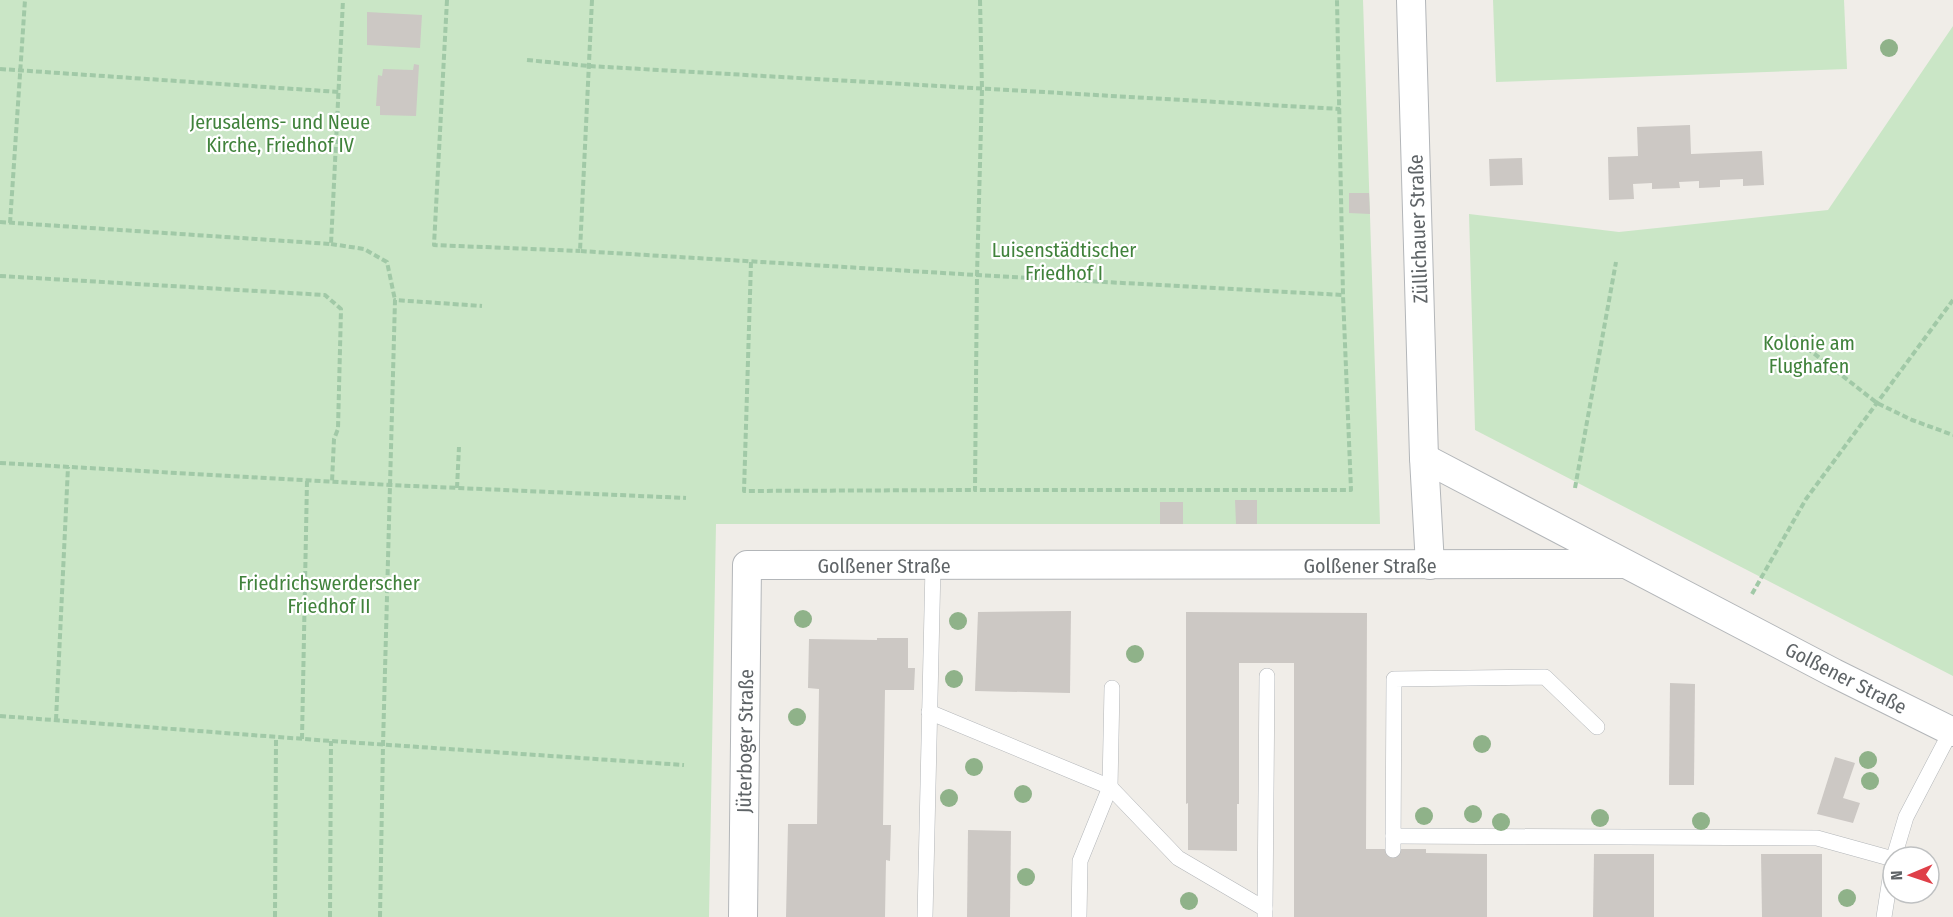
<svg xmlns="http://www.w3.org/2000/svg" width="1953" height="917" font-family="'Fira Sans Condensed',sans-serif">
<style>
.green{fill:#cae6c6}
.building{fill:#ccc8c4}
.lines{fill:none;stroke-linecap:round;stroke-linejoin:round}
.lane-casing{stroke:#b3b6b9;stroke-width:16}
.street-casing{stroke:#b3b6b9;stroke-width:30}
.path{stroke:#a1c9a7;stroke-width:4;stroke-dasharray:6 3;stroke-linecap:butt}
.lane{stroke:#fff;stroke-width:15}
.street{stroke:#fff;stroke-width:28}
.tree{fill:#8fb289}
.labels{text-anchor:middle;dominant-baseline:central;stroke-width:4.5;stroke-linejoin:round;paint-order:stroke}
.park-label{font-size:20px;fill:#40823b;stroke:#fff}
.street-label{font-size:20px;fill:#5f6467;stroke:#fff}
</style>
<rect width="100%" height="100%" fill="#f0ede8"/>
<g class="green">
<polygon points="0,0 1363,0 1380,524 716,524 709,917 0,917"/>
<polygon points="1493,0 1844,0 1847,69 1496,82"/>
<polygon points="1953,26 1953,676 1475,430 1469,214 1619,232 1828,210"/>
</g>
<g class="building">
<polygon points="367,12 422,15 420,48 367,45"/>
<polygon points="414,64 419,65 416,116 380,115 380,106 376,106 378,75 382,76 383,69 413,70"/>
<polygon points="1690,125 1691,154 1762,151 1764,185 1743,186 1743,179 1720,180 1720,187 1699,188 1699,181 1679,182 1680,188 1652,189 1652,183 1633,184 1634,199 1609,200 1608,157 1638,156 1637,127"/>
<polygon points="1522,158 1523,185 1490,186 1489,159"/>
<polygon points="1349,193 1369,193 1370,214 1349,213"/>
<polygon points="1235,500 1257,500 1257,524 1236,524"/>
<rect x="1160" y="502" width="23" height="22"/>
<polygon points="1071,611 1070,693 975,691 978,612"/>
<polygon points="1186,612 1367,613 1366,849 1426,849 1426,853 1487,854 1487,917 1294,917 1294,663 1239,663 1239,804 1237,804 1237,851 1188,850 1188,803 1186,804"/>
<polygon points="877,638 908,638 908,668 915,668 914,690 885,690 883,825 891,825 890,861 886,860 885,917 786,917 788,824 817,824 819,689 808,688 809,639 877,640"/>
<polygon points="1670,683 1695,684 1694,785 1669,785"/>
<polygon points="1835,757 1855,763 1843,798 1860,803 1853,823 1817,814"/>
<polygon points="968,830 1011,831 1010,917 967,917"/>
<polygon points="1594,854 1654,854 1654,917 1593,917"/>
<polygon points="1761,854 1822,854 1822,917 1762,917"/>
</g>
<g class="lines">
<defs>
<g id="lane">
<polyline points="929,712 1110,787 1178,858 1265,909 1265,917"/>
<polyline points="1393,836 1817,838 1893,859"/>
<polyline points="1393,850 1394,679 1545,677 1597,727"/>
<polyline points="1894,857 1906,817 1951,731"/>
<polyline points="1265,909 1267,676"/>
<polyline points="925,917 933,566"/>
<polyline points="1079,917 1080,861 1110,787 1112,688"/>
<polyline points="1884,917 1893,860"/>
</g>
<g id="street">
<polyline points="1411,0 1424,458 1430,565"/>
<polyline points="1424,458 1834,673 1953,732"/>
<polyline points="743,917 747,565 1624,564"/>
</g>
</defs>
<use href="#lane" class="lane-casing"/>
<use href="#street" class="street-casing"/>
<g class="path">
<polyline points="447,0 434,245 580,251"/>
<polyline points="592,0 580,251 977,275 1343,295"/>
<polyline points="980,0 982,89 977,275 975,490 1351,490 1343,295 1337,0"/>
<polyline points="527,60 589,66 1340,109"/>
<polyline points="0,69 339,92"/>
<polyline points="0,222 331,244 343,0"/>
<polyline points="10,223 25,0"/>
<polyline points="331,244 364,249 387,262 395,300"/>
<polyline points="751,262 744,491 975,490"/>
<polyline points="0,276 325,295 341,309 338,429 334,439 332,482"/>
<polyline points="1793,337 1877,403 1912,420 1953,435"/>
<polyline points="0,463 390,485 686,498"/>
<polyline points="457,488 459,447"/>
<polyline points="1575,488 1616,262"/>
<polyline points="1752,594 1806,499 1953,300"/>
<polyline points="0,716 331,741 684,765"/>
<polyline points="56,720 68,467"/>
<polyline points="302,739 307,481"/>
<polyline points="275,917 276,737"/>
<polyline points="330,917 331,741"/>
<polyline points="380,917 383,745 395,300 482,306"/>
</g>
<use href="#lane" class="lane"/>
<use href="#street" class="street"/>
</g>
<g class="tree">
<circle cx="1889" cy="48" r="9"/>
<circle cx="803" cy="619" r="9"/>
<circle cx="958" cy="621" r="9"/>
<circle cx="1135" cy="654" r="9"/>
<circle cx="954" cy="679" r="9"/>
<circle cx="797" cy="717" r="9"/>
<circle cx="1482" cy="744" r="9"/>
<circle cx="1868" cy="760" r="9"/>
<circle cx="974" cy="767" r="9"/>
<circle cx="1870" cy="781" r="9"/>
<circle cx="1023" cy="794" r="9"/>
<circle cx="949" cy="798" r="9"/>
<circle cx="1473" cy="814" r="9"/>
<circle cx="1424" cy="816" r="9"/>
<circle cx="1600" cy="818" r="9"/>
<circle cx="1701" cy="821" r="9"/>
<circle cx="1501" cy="822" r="9"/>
<circle cx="1026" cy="877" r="9"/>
<circle cx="1847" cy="898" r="9"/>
<circle cx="1189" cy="901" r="9"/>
</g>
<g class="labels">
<g class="park-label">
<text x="280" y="122">Jerusalems- und Neue<tspan x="280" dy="23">Kirche, Friedhof IV</tspan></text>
<text x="1064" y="250">Luisenstädtischer<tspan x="1064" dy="23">Friedhof I</tspan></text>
<text x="1809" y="343">Kolonie am<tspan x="1809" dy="23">Flughafen</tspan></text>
<text x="329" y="583">Friedrichswerderscher<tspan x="329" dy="23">Friedhof II</tspan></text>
</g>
<g class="street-label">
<text transform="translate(1418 229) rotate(-92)">Züllichauer Straße</text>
<text x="884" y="566">Golßener Straße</text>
<text x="1370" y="566">Golßener Straße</text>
<text transform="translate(1846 678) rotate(27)">Golßener Straße</text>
<text transform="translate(745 741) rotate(-89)">Jüterboger Straße</text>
</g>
</g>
<g transform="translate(1911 875) rotate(268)"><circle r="28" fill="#ffffff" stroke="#bfc1c2" stroke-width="1.5"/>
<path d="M0-4.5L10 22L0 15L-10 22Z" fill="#df3f48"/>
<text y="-9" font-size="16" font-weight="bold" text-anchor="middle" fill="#5f6467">N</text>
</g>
</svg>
